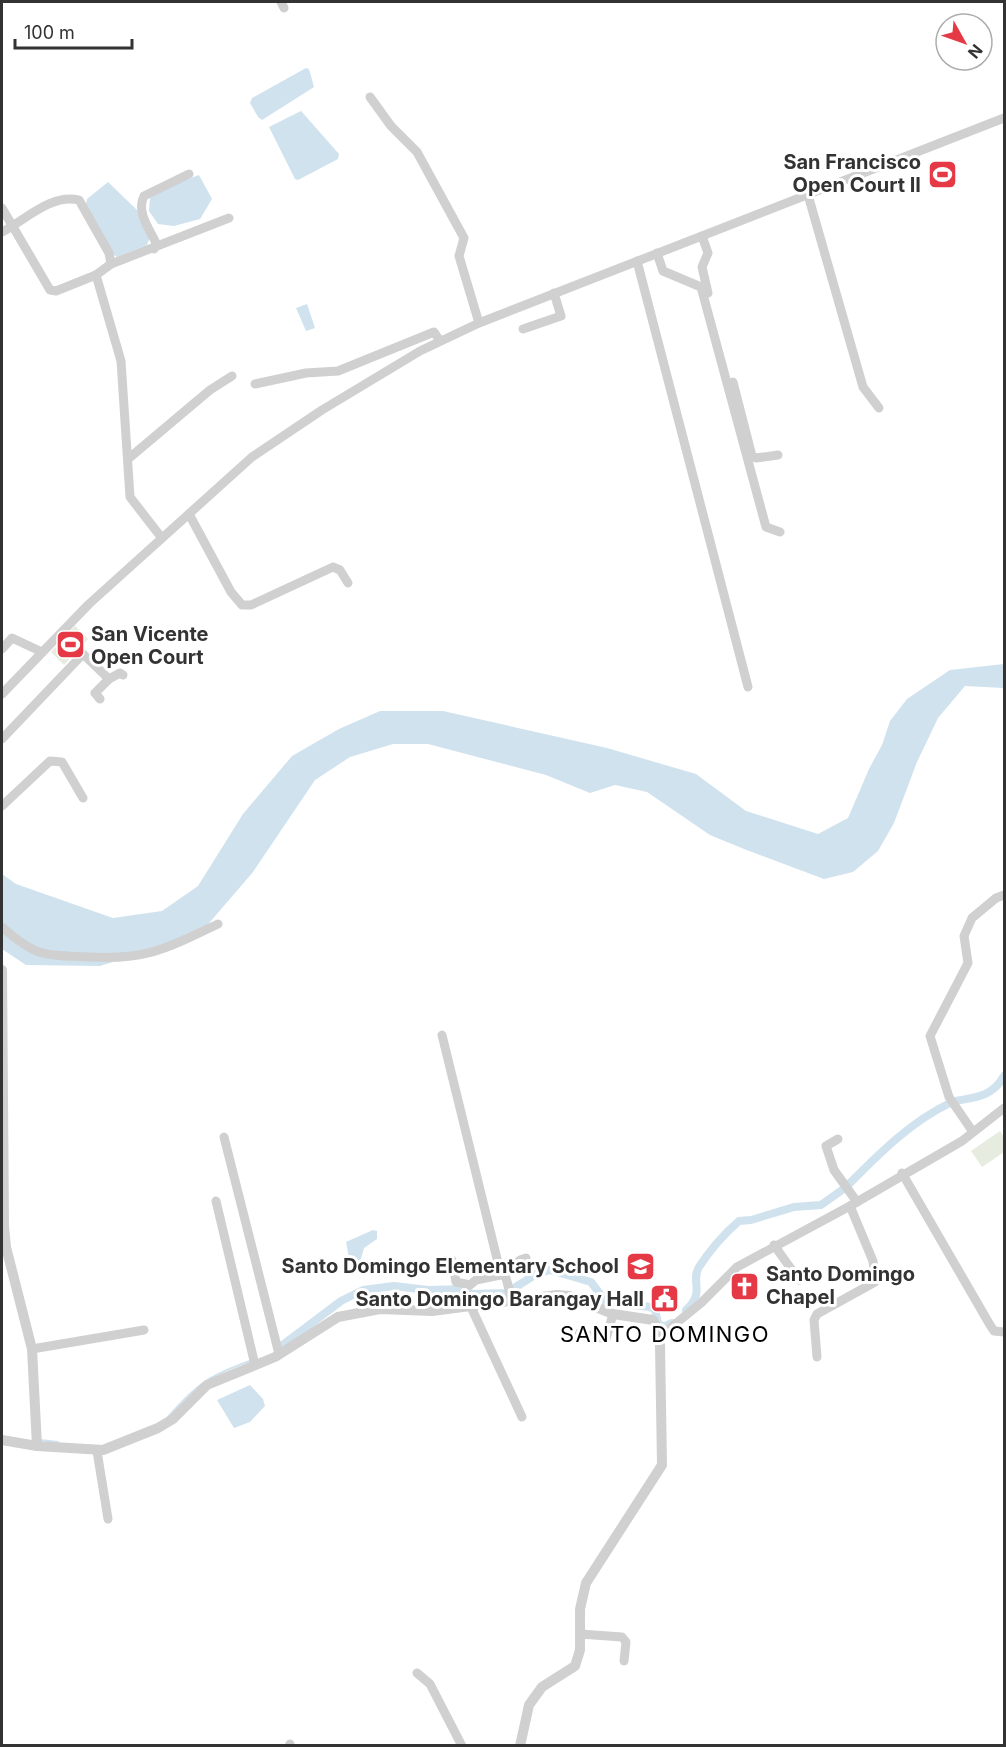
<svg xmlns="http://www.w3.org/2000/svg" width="1006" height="1747" font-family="Inter,sans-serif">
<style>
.green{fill:#e6ecdf}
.water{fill:#cfe2ee}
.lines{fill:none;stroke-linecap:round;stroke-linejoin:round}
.stream{stroke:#cfe2ee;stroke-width:2}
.canal{stroke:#cfe2ee;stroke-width:8}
.minor{stroke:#d0d0d0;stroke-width:9}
.tertiary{stroke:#d0d0d0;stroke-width:10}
.labels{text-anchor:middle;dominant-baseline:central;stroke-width:6;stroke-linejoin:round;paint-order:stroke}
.poi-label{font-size:20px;font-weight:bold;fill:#333;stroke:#fff;text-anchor:end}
.quarter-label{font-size:22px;letter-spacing:1.5px;fill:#000;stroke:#fff}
</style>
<rect width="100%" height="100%" fill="#fff"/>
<g class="green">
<polygon points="75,626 88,639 64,665 51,652"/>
<polygon points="1000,1131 1004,1137 1004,1152 982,1167 971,1151"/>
</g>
<g class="water">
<polygon points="306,68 309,69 314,87 262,120 258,117 250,103 252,98"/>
<polygon points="301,111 339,154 338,159 298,180 295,179 269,127"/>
<polygon points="199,175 212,199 200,219 174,226 158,224 149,211 150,198 175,184"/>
<polygon points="108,182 137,210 150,237 147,245 117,257 111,253 86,204 87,199"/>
<polygon points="307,304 315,328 306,331 296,308"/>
<polygon points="1004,664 1004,688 965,686 938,718 917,762 894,823 878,851 853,872 824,879 744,849 710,835 647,792 615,785 590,793 546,775 428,744 393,744 350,757 315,780 253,872 204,929 165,946 100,966 26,965 2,949 2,874 16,884 113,918 162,911 198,886 243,814 292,756 339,729 380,711 443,711 607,748 696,774 746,811 818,834 848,818 869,769 882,745 890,721 907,699 950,670"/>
<polygon points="373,1230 377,1231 377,1239 364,1248 360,1262 350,1263 346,1242"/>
<polygon points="250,1385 263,1399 265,1406 250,1422 234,1428 217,1400"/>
</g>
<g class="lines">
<g class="stream">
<path d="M168,1417C197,1384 208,1376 250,1361"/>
<polyline points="40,1440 58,1442"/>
</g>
<g class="canal">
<path d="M956,1101C977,1097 993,1096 1004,1076"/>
<path d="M848,1185C878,1155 910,1122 950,1103"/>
<path d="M686,1310C706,1292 690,1282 699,1267C710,1250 724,1234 739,1221L751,1220L794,1207L821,1205L842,1190"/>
<polyline points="280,1347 341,1301 363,1290 394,1286 428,1290 464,1289 472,1294 506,1293 538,1273 550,1270 591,1282 606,1302 651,1307 655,1310 658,1323 663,1327 672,1323"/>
</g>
<g class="minor">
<polyline points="281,2 284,8"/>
<polyline points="370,97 391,126 417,152 464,238 459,256 479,323"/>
<polyline points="808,195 863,387 879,408"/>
<polyline points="2,208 50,290 56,291 96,275"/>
<path d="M2,232C25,220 52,193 79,200L109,253L111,264"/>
<polyline points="702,236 708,253 702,267 708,293"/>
<path d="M154,249L156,243C149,228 136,212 144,196L189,174"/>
<polyline points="657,253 663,271 701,287 766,527 780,532"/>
<polyline points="637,261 748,687"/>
<polyline points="523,329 561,316 554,293"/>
<polyline points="733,382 752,456 756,458 778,455"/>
<polyline points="255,384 306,373 338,371 434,332 440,341"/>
<polyline points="128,459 210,390 232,376"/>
<polyline points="189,514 231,592 242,605 251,605 333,567 340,570 348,583"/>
<polyline points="161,537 130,497 121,361 96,275 111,264 229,218"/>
<polyline points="2,649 12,638 42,652"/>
<polyline points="109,679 120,673 123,675"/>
<polyline points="2,694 89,604 252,457 322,410 420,351 479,323 1004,118"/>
<polyline points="2,739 83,654 109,679 95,693 100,699"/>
<polyline points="2,806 50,761 62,762 83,798"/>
<path d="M2,927C37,958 45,955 90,957C147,960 168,948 218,924"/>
<polyline points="442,1035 501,1275"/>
<polyline points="973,1132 949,1097 930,1036 968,963 964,936 972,918 996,898 1004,895"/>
<polyline points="224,1137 279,1354"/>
<polyline points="838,1139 826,1146 834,1170 857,1202"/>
<polyline points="902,1173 990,1325 994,1331 1004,1332"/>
<polyline points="216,1201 255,1365"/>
<polyline points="774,1245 799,1280"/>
<polyline points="452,1260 456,1282 470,1285 476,1280 505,1274 512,1301"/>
<polyline points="505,1274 520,1260 526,1258"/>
<polyline points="471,1307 522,1417"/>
<polyline points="579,1333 606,1339 613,1314"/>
<polyline points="658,1338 701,1303 737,1267 850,1206 962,1141 1004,1108"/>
<polyline points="32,1349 144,1330"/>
<polyline points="817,1357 814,1320 817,1314 875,1282 873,1261 850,1206"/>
<polyline points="97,1451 108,1519"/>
<polyline points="580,1634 622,1637 626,1642 624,1661"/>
<polyline points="417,1673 430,1684 462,1746"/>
<polyline points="289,1746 290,1744"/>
</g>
<g class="tertiary">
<polyline points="2,970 4,1227 6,1247 32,1349 37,1446"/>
<polyline points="2,1440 37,1446 103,1450 158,1428 173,1419 207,1385 275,1357 338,1317 380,1309 432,1311 557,1295 569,1296 613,1314 653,1320 657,1328 660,1345 662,1465 586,1583 580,1609 580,1650 575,1666 542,1687 529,1705 520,1746"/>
</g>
</g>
<defs>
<symbol id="stadium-square" viewBox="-11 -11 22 22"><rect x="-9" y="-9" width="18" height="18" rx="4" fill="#e63946" stroke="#fff"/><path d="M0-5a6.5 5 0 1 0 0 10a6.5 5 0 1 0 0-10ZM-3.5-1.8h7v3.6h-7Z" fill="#fff"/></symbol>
<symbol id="school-square" viewBox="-11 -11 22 22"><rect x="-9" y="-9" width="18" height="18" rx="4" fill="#e63946" stroke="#fff"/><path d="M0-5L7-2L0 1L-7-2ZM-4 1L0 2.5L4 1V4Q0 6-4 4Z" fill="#fff"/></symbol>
<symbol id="church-square" viewBox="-11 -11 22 22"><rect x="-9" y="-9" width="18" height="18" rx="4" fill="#e63946" stroke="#fff"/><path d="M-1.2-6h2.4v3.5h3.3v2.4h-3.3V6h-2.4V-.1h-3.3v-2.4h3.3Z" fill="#fff"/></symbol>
<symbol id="civic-square" viewBox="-11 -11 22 22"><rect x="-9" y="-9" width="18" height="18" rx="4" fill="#e63946" stroke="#fff"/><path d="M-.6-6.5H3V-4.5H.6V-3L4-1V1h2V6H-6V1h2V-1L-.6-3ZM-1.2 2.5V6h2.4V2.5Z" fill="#fff"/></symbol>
</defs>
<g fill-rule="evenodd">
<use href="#stadium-square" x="926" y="158" width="33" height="33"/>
<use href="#stadium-square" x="54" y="628" width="33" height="33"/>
<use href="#school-square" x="624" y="1250" width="33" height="33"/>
<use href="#church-square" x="728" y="1270" width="33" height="33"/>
<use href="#civic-square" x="648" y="1282" width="33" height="33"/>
</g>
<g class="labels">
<g class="poi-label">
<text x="921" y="162">San Francisco<tspan x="921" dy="23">Open Court II</tspan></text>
<text x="91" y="634" text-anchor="start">San Vicente<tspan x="91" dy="23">Open Court</tspan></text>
<text x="619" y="1266">Santo Domingo Elementary School</text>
<text x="766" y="1274" text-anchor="start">Santo Domingo<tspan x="766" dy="23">Chapel</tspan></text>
<text x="644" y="1299">Santo Domingo Barangay Hall</text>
</g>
<g class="quarter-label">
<text x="665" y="1334">SANTO DOMINGO</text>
</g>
</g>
<rect width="1006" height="1747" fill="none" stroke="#333333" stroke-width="6"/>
<g transform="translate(964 42) rotate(130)"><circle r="28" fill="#ffffff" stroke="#adadad" stroke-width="1.5"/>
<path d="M0-4.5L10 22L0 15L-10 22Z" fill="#e63946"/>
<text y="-9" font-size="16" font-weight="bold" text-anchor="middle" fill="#333333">N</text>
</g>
<path d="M15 39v9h117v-9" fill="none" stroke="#333333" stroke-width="3"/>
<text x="24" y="39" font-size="18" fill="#333333" stroke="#ffffff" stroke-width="4.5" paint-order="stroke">100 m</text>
</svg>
